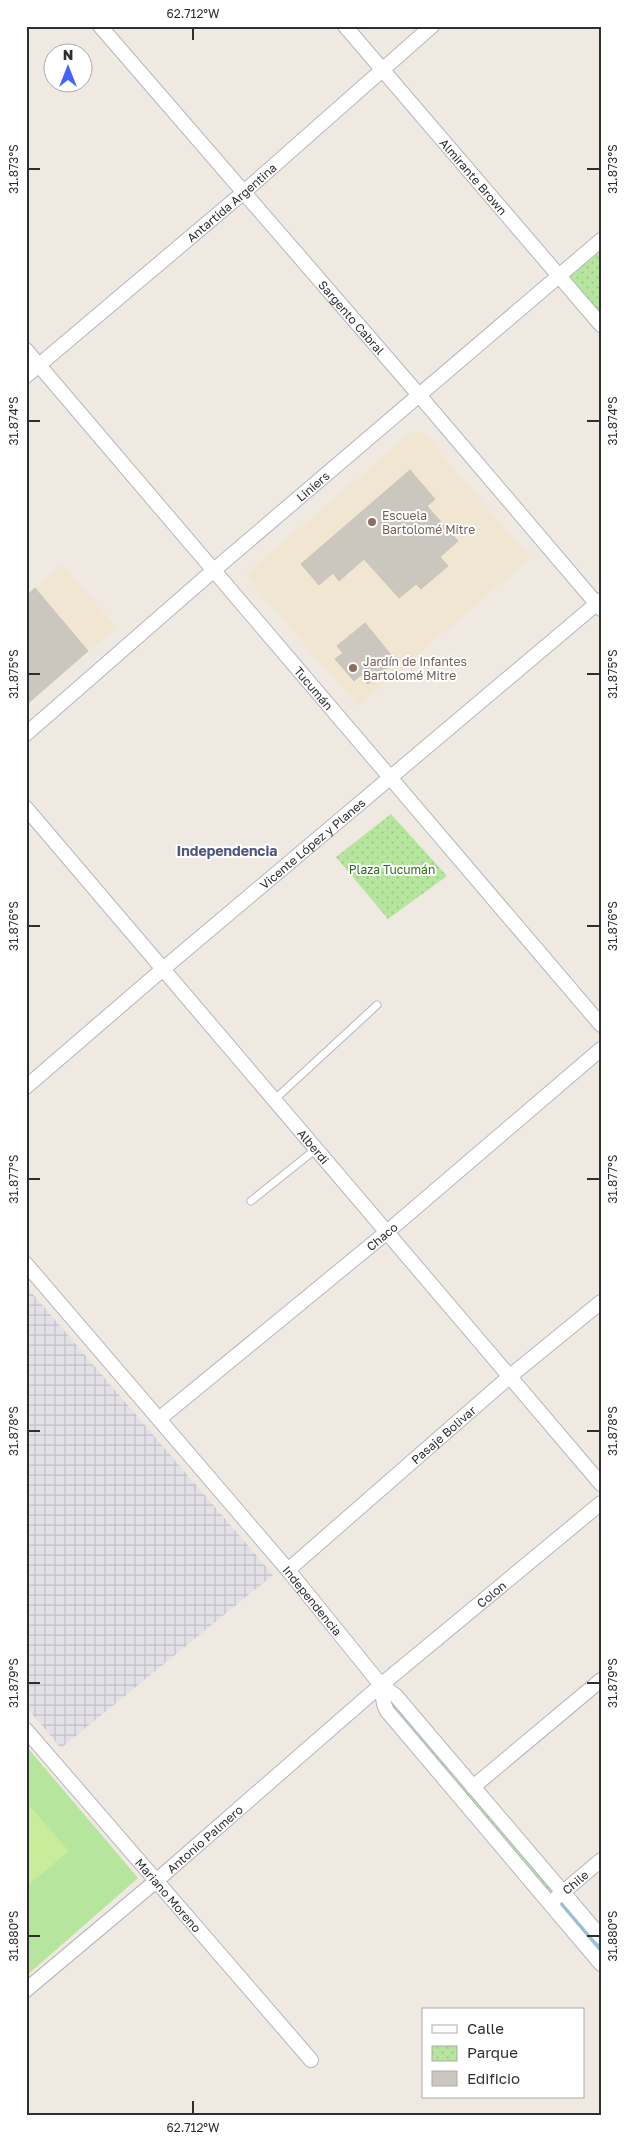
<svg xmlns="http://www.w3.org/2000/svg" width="627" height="2141" font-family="'Golos Text',sans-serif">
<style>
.industrial{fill:url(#industrial-grid)}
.education{fill:#f0e6d1}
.grass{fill:#b6e59e}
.park{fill:url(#park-dots)}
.pitch{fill:#c9ec9a}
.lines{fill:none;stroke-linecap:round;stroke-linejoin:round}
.canal{stroke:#75cff0;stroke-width:16}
.building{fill:#cbc7bf;stroke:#cbc5ba}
.lane-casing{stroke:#b4b7c1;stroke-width:9}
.street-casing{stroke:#b4b7c1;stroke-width:16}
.lane{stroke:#fff;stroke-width:7}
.street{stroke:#fff;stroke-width:14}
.ticks{fill:none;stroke:#2e2e2e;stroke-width:2}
.education-dot{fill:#8d6e63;stroke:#fff;stroke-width:2}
.labels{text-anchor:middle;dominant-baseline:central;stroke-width:4;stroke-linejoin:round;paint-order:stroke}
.street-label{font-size:12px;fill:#2e2e2e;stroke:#fff}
.education-label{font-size:12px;fill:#785e54;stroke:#fff;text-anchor:start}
.park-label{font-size:12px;fill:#2c6e1b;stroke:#fff}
.neighbourhood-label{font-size:14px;font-weight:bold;fill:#4d5680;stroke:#fff}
.neatline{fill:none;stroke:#2e2e2e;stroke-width:2}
.ticks-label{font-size:12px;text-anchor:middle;fill:#2e2e2e}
</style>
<defs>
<pattern id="industrial-grid" width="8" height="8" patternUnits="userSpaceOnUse" patternTransform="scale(1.25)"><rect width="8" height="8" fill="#e3e1e8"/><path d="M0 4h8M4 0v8" fill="none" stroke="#c3c1c7"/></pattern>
<pattern id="park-dots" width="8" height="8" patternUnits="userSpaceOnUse" patternTransform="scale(1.25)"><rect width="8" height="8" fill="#b6e59e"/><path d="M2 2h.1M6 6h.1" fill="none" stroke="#9dc588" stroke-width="1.8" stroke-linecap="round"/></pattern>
</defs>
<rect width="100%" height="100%" fill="#efe9e1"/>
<polygon class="industrial" points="26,1286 273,1575 61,1748 26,1707"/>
<g class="education">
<polygon points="422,431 530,558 358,706 245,575 411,433"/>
<polygon points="62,565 116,627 26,705 26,596"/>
</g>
<polygon class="grass" points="26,1746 138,1878 26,1976"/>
<g class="park">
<polygon points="601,240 601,325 559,276"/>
<polygon points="391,814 447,876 388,919 336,857"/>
<polygon points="390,1698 601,1943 601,1955 391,1710"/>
</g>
<polygon class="pitch" points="26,1802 69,1851 26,1887"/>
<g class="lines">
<polyline class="canal" points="566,1907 601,1947"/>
</g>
<g class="building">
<polygon points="410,470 435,499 427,506 458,541 440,557 448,566 421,589 416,584 399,598 364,559 339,581 333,573 319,585 301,564"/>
<polygon points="35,588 88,651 26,705 26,596"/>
<polygon points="365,623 396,661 368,684 361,675 354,681 335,659 343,653 337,646"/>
</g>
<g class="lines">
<defs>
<g id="lane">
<polyline points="274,1100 377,1005"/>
<polyline points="251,1201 316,1149"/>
</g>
<g id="street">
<path id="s1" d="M100,26L419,395L601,609"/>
<path id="s2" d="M345,26L601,325"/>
<path id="s3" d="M26,350L601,1025"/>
<path id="s4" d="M26,376L244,192L432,26"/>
<path id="s5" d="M26,734L214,570L601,240"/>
<path id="s6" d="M26,808L601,1484"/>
<path id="s7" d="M26,1087L163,969L601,600"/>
<path id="s8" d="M26,1264L288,1570L381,1685L396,1696L601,1937"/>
<path id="s9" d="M159,1419L387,1232L601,1049"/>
<path id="s10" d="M288,1570L509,1377L601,1302"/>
<polyline points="381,1685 384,1704 387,1711 601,1964"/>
<path id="s11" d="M26,1730L311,2060"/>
<polyline points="473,1787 601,1680"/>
<path id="s12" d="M556,1898L601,1860"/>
<path id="s13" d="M26,1990L156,1881L381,1685L601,1503"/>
</g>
</defs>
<use href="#lane" class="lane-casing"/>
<use href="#street" class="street-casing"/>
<use href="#lane" class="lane"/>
<use href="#street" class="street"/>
</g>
<path class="ticks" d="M193,28V40M28,169H40M587,169H600M28,421H40M587,421H600M28,674H40M587,674H600M28,926H40M587,926H600M28,1179H40M587,1179H600M28,1431H40M587,1431H600M28,1683H40M587,1683H600M28,1936H40M587,1936H600M193,2101V2114"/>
<g class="education-dot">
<circle cx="372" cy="522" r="5"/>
<circle cx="353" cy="668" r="5"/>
</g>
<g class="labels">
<g class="street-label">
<text stroke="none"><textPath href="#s2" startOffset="198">Almirante Brown</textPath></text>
<text stroke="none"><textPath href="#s4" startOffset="269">Antartida Argentina</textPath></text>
<text stroke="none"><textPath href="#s1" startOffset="385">Sargento Cabral</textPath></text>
<text stroke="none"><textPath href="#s5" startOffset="379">Liniers</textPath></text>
<text stroke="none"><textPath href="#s3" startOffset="444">Tucumán</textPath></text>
<text stroke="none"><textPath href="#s7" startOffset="376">Vicente López y Planes</textPath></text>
<text stroke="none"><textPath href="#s6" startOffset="444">Alberdi</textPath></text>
<text stroke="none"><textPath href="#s9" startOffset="288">Chaco</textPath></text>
<text stroke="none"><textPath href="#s10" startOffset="206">Pasaje Bolivar</textPath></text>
<text stroke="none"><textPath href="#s13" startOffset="611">Colon</textPath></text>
<text stroke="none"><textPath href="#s8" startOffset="442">Independencia</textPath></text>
<text stroke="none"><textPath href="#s13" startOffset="234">Antonio Palmero</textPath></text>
<text stroke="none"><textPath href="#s12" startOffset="25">Chile</textPath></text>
<text stroke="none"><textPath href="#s11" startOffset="218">Mariano Moreno</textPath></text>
</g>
<g class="education-label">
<text x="382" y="515">Escuela<tspan x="382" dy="14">Bartolomé Mitre</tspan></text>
<text x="363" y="661">Jardín de Infantes<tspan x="363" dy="14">Bartolomé Mitre</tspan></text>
</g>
<g class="park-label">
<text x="392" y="869">Plaza Tucumán</text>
</g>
<g class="neighbourhood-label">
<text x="227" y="850">Independencia</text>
</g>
</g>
<rect width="627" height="2141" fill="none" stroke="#ffffff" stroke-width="55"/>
<rect x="422" y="2008" width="162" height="90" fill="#ffffff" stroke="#ababab"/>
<rect x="432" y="2025" width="25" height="8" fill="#ffffff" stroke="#ababab"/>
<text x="467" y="2034" font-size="15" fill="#2e2e2e">Calle</text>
<rect x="432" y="2046" width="25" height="15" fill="url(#park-dots)" stroke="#ababab"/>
<text x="467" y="2058" font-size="15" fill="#2e2e2e">Parque</text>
<rect x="432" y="2071" width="25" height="15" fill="#cbc7bf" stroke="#ababab"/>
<text x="467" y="2084" font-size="15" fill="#2e2e2e">Edificio</text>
<g transform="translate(68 68)"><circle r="24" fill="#ffffff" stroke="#ababab"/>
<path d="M0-4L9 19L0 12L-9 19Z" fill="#4264fb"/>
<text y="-8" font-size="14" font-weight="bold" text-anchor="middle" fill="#2e2e2e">N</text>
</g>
<rect x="28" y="28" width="572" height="2086" class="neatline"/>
<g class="ticks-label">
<text x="193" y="18">62.712°W</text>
<text transform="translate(14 169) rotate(-90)" y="4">31.873°S</text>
<text transform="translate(613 169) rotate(-90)" y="4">31.873°S</text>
<text transform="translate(14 421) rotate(-90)" y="4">31.874°S</text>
<text transform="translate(613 421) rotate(-90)" y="4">31.874°S</text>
<text transform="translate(14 674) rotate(-90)" y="4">31.875°S</text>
<text transform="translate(613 674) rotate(-90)" y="4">31.875°S</text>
<text transform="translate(14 926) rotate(-90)" y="4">31.876°S</text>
<text transform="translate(613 926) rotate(-90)" y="4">31.876°S</text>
<text transform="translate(14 1179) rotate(-90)" y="4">31.877°S</text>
<text transform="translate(613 1179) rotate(-90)" y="4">31.877°S</text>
<text transform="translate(14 1431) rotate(-90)" y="4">31.878°S</text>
<text transform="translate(613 1431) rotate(-90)" y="4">31.878°S</text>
<text transform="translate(14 1683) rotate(-90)" y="4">31.879°S</text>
<text transform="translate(613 1683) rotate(-90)" y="4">31.879°S</text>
<text transform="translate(14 1936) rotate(-90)" y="4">31.880°S</text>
<text transform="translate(613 1936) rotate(-90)" y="4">31.880°S</text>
<text x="193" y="2132">62.712°W</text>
</g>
</svg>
